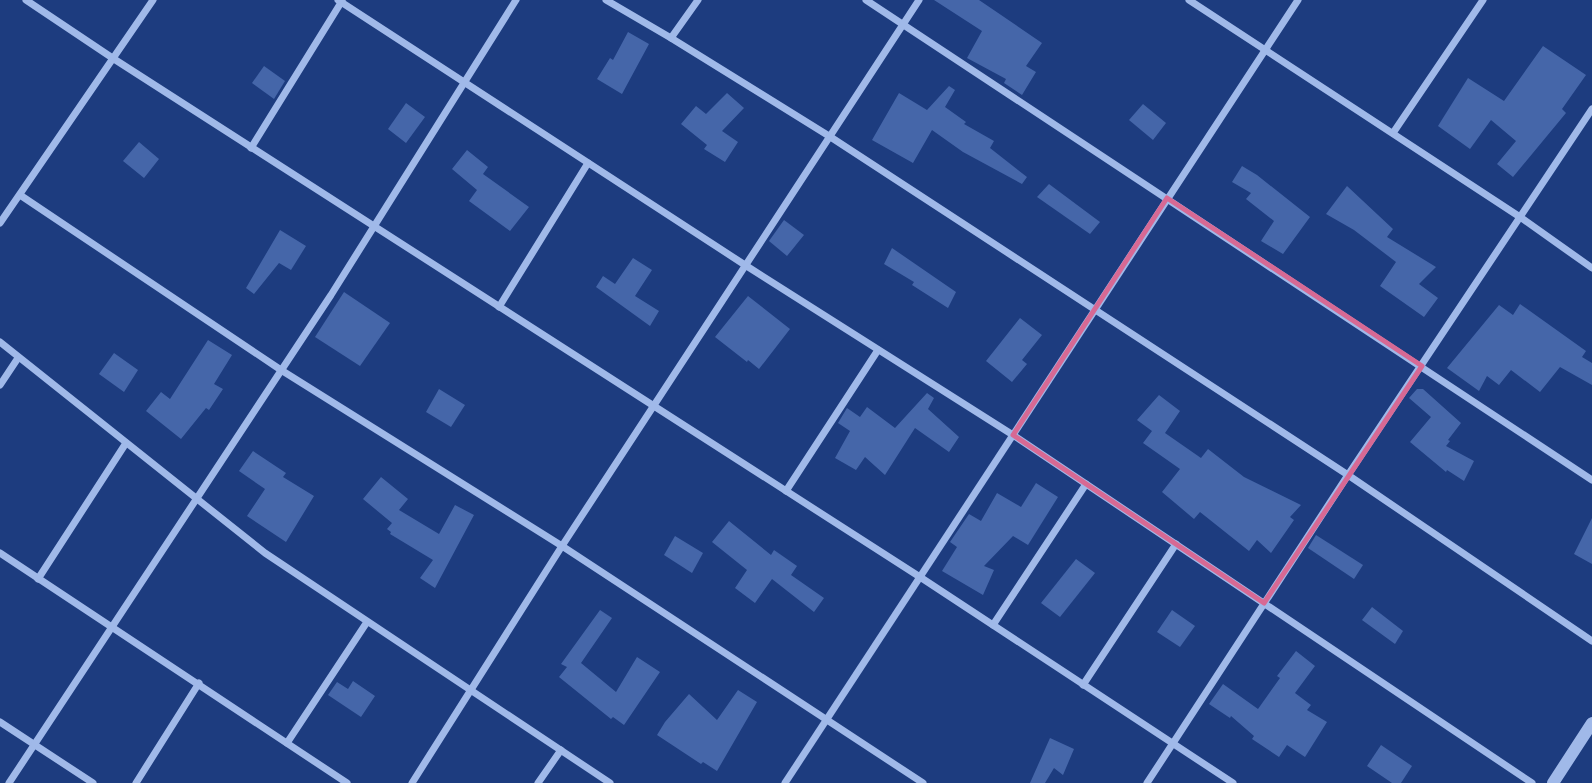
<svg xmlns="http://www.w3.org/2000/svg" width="1592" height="783" font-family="'Fira Sans',sans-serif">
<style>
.building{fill:#4566a9}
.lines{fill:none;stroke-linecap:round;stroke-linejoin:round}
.minor{stroke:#a0b9e9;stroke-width:7}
.tertiary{stroke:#a0b9e9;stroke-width:12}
.marked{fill:none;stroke:#d76994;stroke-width:5;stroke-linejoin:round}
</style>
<rect width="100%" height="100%" fill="#1d3c7f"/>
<g class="building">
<polygon points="934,0 979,0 1042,43 1026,66 1036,72 1022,95 1004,83 1006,79 967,58 982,31"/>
<polygon points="628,32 649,44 622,94 597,79 610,58 613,60"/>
<polygon points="1543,46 1586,75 1562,109 1566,113 1513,177 1497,164 1516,141 1491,120 1470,149 1438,126 1468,78 1504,101"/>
<polygon points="264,66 285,81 274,99 252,83"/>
<polygon points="949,86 955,90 945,107 966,122 964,124 994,141 990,148 1027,177 1022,184 963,152 932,130 913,163 872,140 899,93 927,110"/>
<polygon points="727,93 744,108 722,131 738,142 725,162 704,149 707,145 681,124 696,106 706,114"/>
<polygon points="406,103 425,117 406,143 388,129"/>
<polygon points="1143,104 1166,123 1153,140 1129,120"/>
<polygon points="139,142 159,159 144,178 123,161"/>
<polygon points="467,150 488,167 483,174 529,207 510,231 469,201 477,190 452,169"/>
<polygon points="1242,166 1257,175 1310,217 1283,254 1261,241 1274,221 1246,199 1251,193 1232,182"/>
<polygon points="1049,184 1100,222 1090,234 1037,197"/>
<polygon points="1347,186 1393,229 1387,237 1436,267 1419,284 1438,298 1424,317 1380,286 1396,262 1354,230 1326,214"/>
<polygon points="784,220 804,235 787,256 769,241"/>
<polygon points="280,230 306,246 291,270 279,263 254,294 246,288"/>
<polygon points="892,248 956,292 948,308 912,285 914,282 884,264"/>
<polygon points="633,258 652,270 635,296 659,311 650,326 596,287 603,276 615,284"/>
<polygon points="344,292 390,323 360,366 315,337"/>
<polygon points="748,296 790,329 759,369 748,360 747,362 715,337"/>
<polygon points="1520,304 1586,351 1582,357 1592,363 1592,385 1560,367 1540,392 1511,370 1499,385 1487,376 1479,391 1447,368 1499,305 1513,315"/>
<polygon points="1020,318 1042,335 1022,360 1027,364 1012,382 986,361"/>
<polygon points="208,340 232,355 214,384 223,389 209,410 206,408 181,439 146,411 161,392 170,399"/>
<polygon points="114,353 138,370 124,392 99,374"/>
<polygon points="439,389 465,405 451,427 426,412"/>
<polygon points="1417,389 1423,389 1461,423 1448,440 1450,441 1446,446 1474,461 1464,481 1447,470 1446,472 1410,442 1431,417 1409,398"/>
<polygon points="927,393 934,398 928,409 959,437 949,452 915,428 885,475 865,457 856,470 835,458 850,431 838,423 847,408 860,417 867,407 895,428"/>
<polygon points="1159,395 1180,411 1165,433 1201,458 1208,449 1244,477 1301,505 1290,517 1294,520 1271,553 1257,540 1249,551 1200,512 1194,519 1162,492 1180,469 1143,443 1152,431 1137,420"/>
<polygon points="253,451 286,473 283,477 314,496 286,542 247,516 265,489 239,471"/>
<polygon points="381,477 408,499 399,510 439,534 455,505 474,515 435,588 420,578 433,560 390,534 391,532 387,529 392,523 363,499"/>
<polygon points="1036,483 1058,497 1028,545 1013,536 984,566 994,570 983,595 942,571 957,547 950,542 969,514 981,521 997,493 1021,507"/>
<polygon points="1592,518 1592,564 1574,554"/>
<polygon points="729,521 771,555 774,550 797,566 791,575 824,598 814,612 772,579 755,603 735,588 747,570 712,542"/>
<polygon points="1316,535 1363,565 1354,579 1308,548"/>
<polygon points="675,536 703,553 692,573 664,555"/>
<polygon points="1076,559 1095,573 1060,617 1041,603"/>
<polygon points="1372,607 1403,631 1395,644 1362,620"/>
<polygon points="600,610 612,618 581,663 616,692 637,657 660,672 624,725 613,717 611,719 559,677 567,667 561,664"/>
<polygon points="1172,610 1195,626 1180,647 1157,632"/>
<polygon points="1296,651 1315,666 1295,693 1311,705 1307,710 1327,722 1305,757 1287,745 1279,757 1252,739 1254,736 1231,716 1230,718 1209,704 1223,684 1258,709 1280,678 1277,676"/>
<polygon points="353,681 375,696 361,717 328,695 337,682 348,689"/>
<polygon points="738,690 757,702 717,771 703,762 701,764 657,735 665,722 689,694 717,720"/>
<polygon points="1050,738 1074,749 1063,775 1054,768 1045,783 1030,783"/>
<polygon points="1381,745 1412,766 1401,783 1392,783 1367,766"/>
</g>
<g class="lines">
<g class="minor">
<polyline points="26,0 114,59 920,577 1233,783"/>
<polyline points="338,0 745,265 1013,435 1532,783"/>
<polyline points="606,0 671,38 829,136 1348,475 1592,641"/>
<polyline points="866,0 1592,480"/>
<polyline points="1189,0 1520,217 1592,268"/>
<polyline points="671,38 698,0"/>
<polyline points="1393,133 1483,0"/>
<polyline points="251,148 342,1"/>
<polyline points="20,195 281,370 562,546 923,783"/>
<polyline points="0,223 153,0"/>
<polyline points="499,307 588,163"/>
<polyline points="0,342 265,553 610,783"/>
<polyline points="0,385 18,358"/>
<polyline points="786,491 878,350"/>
<polyline points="0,553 347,783"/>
<polyline points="38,579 126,443"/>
<polyline points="993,625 1086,484"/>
<polyline points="1083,685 1176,544"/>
<polyline points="0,722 93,783"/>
<polyline points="287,743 367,622"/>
<polyline points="9,783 331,295 516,0"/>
<polyline points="136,783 199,683"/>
<polyline points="412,783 562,546 919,0"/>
<polyline points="538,783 561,750"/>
<polyline points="785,783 1298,0"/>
<polyline points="1147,783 1348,475 1592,109"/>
</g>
<polyline class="tertiary" points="1553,783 1592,723"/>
</g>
<path class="marked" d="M1167,198L1422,366L1264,603L1013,435Z"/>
</svg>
